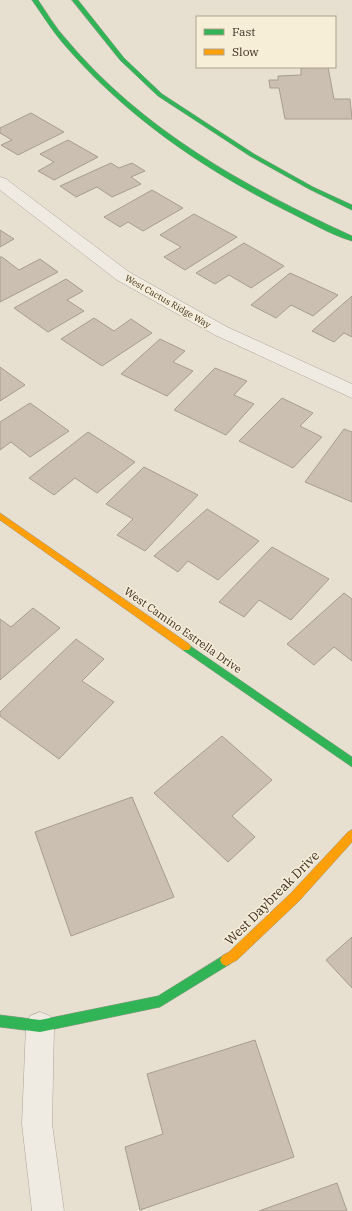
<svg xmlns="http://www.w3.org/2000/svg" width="352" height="1211" font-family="'IBM Plex Serif',serif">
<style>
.building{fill:#cbbfb2;stroke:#a89c90}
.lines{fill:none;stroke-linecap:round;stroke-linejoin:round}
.street-casing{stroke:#ada599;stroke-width:1}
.fast-casing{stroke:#9c958a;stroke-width:1}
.slow-casing{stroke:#9c958a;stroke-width:1}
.street{fill:#efebe3;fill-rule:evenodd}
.fast{fill:#30b455;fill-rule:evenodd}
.slow{fill:#ff9f0a;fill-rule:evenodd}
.labels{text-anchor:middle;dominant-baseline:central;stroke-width:3;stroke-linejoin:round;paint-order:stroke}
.far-street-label{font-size:9px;fill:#3d2e20;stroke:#f7eed8}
.street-label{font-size:11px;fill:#3d2e20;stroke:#f7eed8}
.near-street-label{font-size:13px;fill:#3d2e20;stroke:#f7eed8}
</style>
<rect width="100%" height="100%" fill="#e7e0d1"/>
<g class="building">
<polygon points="328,67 334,99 350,99 352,119 285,119 279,88 270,88 269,80 278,80 278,76 301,75 301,68"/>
<polygon points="31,113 64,132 18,155 1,145 12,140 0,133 0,128"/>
<polygon points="68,140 98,157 54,180 38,171 54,162 40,154"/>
<polygon points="111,163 119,168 132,163 145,171 131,177 141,184 112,197 97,187 76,197 60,186"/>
<polygon points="152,190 183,208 143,231 128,222 120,227 104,217"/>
<polygon points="194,214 237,237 185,270 164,257 181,247 160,235"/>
<polygon points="0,230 14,239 0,247"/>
<polygon points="244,243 284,266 251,288 229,275 215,284 196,273"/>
<polygon points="0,257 2,257 19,270 40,259 58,272 0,302"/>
<polygon points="290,273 338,295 313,316 291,305 276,318 251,305"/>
<polygon points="66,279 83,291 67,300 84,311 48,332 14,308"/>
<polygon points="352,296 352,337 344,333 334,342 312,331"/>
<polygon points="94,318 114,331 131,319 152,333 102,366 61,339"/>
<polygon points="160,339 185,351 173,362 193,371 167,396 121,374"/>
<polygon points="0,367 25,385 0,401"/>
<polygon points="215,368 247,381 234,395 254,404 226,435 174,410"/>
<polygon points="282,398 313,413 300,426 322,437 293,468 239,441"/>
<polygon points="30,403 69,431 30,457 11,442 0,450 0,422"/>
<polygon points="344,429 352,432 352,502 305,482"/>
<polygon points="88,432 135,462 97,493 75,478 54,495 29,478"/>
<polygon points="144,467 198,495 145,551 117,535 133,519 106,504"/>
<polygon points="207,509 259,541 218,580 188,561 178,572 154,556"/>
<polygon points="272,547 329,579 291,620 259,600 244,617 219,602"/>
<polygon points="344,593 352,599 352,661 334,647 314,665 287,644"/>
<polygon points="33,608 60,628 0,680 0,619 11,627"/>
<polygon points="76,639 104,659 82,681 114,702 59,759 0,716 0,712"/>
<polygon points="222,736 272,780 232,816 255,837 228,862 154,793"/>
<polygon points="132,797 174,897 71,936 35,832"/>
<polygon points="352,937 352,988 326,960"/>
<polygon points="255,1040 294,1157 140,1210 125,1147 163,1134 147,1074"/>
<polygon points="337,1183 347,1211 259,1211"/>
</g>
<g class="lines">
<defs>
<g id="street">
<polygon points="0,177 6,179 129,272 227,327 352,384 352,398 215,335 117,280 0,190"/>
<polygon points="40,1012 50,1016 54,1026 52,1124 64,1211 32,1211 22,1124 26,1026 30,1016"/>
</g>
<g id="fast">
<path d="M32,0H38C47,13 55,27 66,39C142,130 245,187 352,236V241C331,235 304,219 283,209C200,167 123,114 62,42C51,29 42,14 32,0Z"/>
<polygon points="72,0 78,0 124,58 162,94 254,154 313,187 352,205 352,210 309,189 250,156 158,96 120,60"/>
<polygon points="186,643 352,757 352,767 183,650 181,647 183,644"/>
<polygon points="226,954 230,956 232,960 230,964 160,1007 40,1032 0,1027 0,1015 40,1020 158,996"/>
</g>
<g id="slow">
<polygon points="0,513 189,644 191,647 189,650 183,650 0,520"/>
<polygon points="352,830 352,842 299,901 237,960 226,966 222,964 220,960 222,956 229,952 291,893 348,832"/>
</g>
</defs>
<use href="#street" class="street-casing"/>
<use href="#fast" class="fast-casing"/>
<use href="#slow" class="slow-casing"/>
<use href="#street" class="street"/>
<use href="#fast" class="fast"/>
<use href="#slow" class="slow"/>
</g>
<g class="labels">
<g class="far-street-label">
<text transform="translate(168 301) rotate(30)">West Cactus Ridge Way</text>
</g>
<g class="street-label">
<text transform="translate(183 630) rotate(35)">West Camino Estrella Drive</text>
</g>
<g class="near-street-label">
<text transform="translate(272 898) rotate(-45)">West Daybreak Drive</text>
</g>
</g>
<rect x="196" y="16" width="140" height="52" fill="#f7eed8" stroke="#ada18e"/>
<rect x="204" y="29" width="20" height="6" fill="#30b455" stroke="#ada18e"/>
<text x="232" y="36" font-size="12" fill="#3d2e20">Fast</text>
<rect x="204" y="49" width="20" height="6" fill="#ff9f0a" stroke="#ada18e"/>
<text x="232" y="56" font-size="12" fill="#3d2e20">Slow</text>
</svg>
